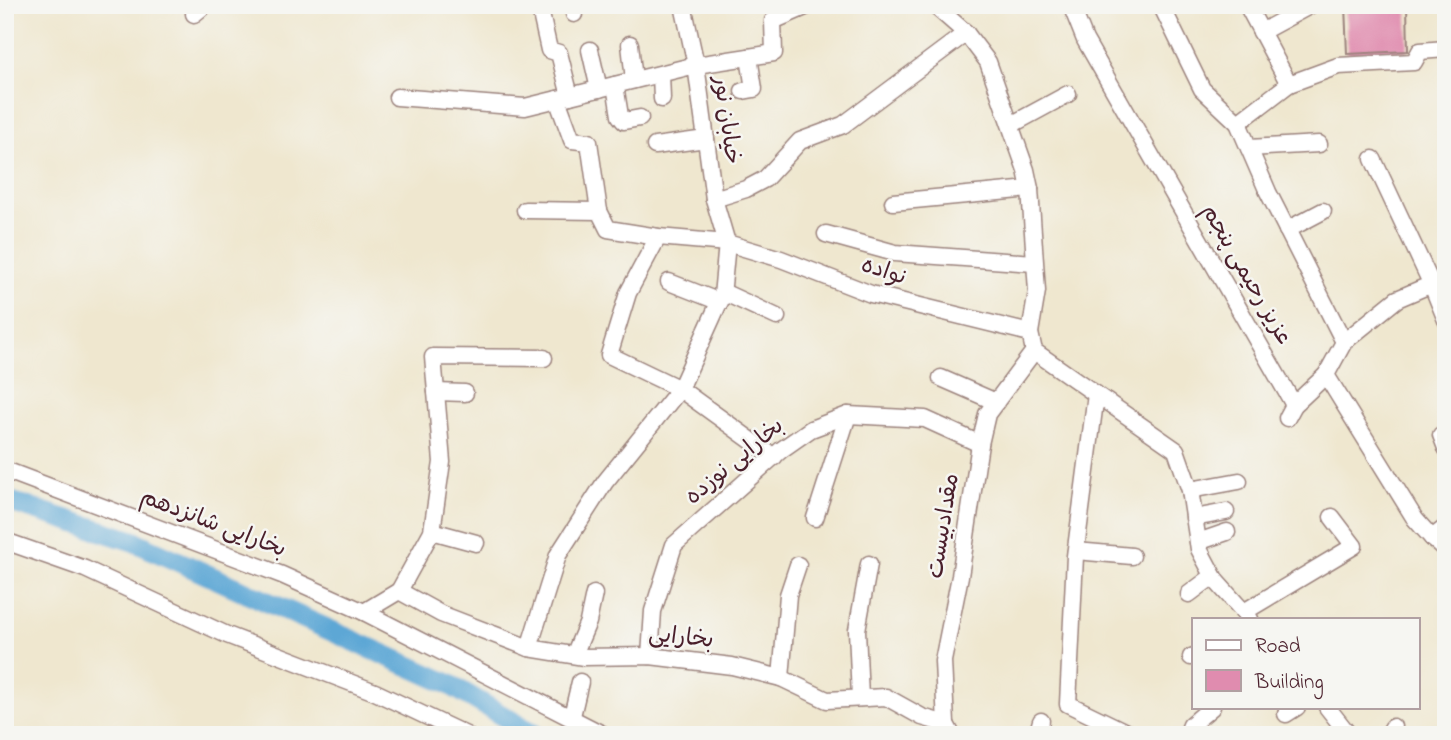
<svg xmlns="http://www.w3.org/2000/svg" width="1451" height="740" font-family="'Indie Flower','Playpen Sans Arabic',sans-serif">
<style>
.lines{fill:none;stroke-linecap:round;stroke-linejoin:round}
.river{stroke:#5da7d5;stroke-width:21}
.building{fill:#e08caf}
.minor-casing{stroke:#9c837d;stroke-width:19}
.minor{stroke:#fff;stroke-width:16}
.labels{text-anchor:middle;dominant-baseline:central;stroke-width:5;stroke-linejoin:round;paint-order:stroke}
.street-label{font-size:23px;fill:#4a1f2b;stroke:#f6f6f2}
</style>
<rect width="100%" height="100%" fill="#f6f6f2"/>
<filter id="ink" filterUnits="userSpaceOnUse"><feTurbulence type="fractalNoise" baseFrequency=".0143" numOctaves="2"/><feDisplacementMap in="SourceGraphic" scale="14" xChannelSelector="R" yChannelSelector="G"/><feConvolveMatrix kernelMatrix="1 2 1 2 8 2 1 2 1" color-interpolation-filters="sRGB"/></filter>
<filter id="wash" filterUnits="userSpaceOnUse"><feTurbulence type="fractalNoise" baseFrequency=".00686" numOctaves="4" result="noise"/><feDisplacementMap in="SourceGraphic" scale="28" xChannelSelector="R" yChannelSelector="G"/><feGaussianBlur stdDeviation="1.57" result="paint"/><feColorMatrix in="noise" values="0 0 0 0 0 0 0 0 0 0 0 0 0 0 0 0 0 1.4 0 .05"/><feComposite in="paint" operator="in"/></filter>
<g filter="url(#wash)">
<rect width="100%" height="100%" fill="#efe7cf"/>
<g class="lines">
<polyline class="river" points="5,500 133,541 449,684 535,735"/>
</g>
<g id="blocks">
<polygon class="building" points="1345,5 1407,5 1408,51 1347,54"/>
</g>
</g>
<g filter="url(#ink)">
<use href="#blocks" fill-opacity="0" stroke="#9c837d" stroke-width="2"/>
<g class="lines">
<defs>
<g id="minor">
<polyline points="539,5 549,50 559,53 570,96"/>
<polyline points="573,5 574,14"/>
<polyline points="683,5 696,65 774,53 773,21 810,5"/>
<polyline points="934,5 966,33 988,62 1026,170 1030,189 1037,291 1030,333 1034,351 1176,450 1190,490 1199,549 1216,581 1250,619"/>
<polyline points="1071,5 1085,40 1294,405"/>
<polyline points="1161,5 1202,89 1238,123 1268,192 1344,342"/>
<polyline points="1247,5 1289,84 1338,66 1414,62 1420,51 1446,49"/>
<polyline points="194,14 205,5"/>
<polyline points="1261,32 1311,5"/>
<polyline points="630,44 634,80"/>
<polyline points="590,50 599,89"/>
<polyline points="661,74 662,99"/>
<polyline points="615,85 620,116 624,121 640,118"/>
<polyline points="743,91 754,89 749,57"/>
<polyline points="397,97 525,107 696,65 714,199 727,243 722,296 680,389 605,482 558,555 529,648"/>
<polyline points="557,99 572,140 589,142 599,211"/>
<polyline points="1238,123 1289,84"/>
<polyline points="1011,125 1068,94"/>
<polyline points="655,146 706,139"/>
<polyline points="1249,148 1319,144"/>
<polyline points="1373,159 1432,285 1446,320"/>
<polyline points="714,199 746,189 765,179 800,141 843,125 966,33"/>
<polyline points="893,202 1030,189"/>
<polyline points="525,210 599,211 608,229 658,237 727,243 781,259 871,294 1030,333"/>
<polyline points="1287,230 1323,211"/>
<polyline points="826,234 895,253 1034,263"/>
<polyline points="658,237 628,293 609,355 680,389 774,457"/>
<polyline points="669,282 720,302"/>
<polyline points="723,292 777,317"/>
<polyline points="1326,375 1415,519 1432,538 1446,550"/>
<polyline points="941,378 996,402"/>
<polyline points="436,392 465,393"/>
<polyline points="1096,394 1075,556 1068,704 1132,735"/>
<polyline points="1287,418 1294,405 1326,375 1344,342 1397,299 1446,278"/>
<polyline points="1446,433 1441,435 1446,448"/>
<polyline points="5,470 282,575 364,612 604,735"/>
<polyline points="1190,490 1239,481"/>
<polyline points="815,518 848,415"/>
<polyline points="1194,518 1226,512"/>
<polyline points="432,531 476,543"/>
<polyline points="1432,538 1446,527"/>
<polyline points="5,541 85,569 227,635 375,692 466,735"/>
<polyline points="1198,542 1227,532"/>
<polyline points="1076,551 1132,556"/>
<polyline points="399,591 441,614 529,648 584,657 650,656 732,666 781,678 827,700 886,697 922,717 946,724 952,735"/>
<polyline points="399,591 432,531 442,462 433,357 544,358"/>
<polyline points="1189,594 1213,576"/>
<polyline points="364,612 399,591"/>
<polyline points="1244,612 1354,546 1332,517"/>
<polyline points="574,655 588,622 594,594"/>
<polyline points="650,656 653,611 674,545 781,450 811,429 848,415 925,419 980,444"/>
<polyline points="1191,657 1194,656"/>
<polyline points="781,678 788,595 798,565"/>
<polyline points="860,698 857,630 869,564"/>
<polyline points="1327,707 1349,735"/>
<polyline points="1286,714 1297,707"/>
<polyline points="572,716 580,682"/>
<polyline points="946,724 943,661 960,576 980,444 987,414 1034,351"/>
<polyline points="1037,735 1041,721"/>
<polyline points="1187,735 1191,725 1212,707"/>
<polyline points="1388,735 1393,727"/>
</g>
</defs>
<use href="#minor" class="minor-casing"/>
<use href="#minor" class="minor"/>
</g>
</g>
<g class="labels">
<g class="street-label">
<text transform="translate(726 120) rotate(82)">خیابان نور</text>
<text transform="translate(884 272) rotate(18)">نواده</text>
<text transform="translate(1246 275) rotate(60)">عزیز رحیمی پنجم</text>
<text transform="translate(735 462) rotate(-40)">بخارایی نوزده</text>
<text transform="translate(213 524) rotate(21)">بخارایی شانزدهم</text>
<text transform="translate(944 526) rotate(-81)">مقدادبیست</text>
<text transform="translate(681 638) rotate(6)">بخارایی</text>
</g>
</g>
<rect width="1451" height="740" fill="none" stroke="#f6f6f2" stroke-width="28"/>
<rect x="1192" y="618" width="228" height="91" fill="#f6f6f2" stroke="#b1a0a2" stroke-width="2"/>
<rect x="1206" y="640" width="35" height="10" fill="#ffffff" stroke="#b1a0a2" stroke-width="2"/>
<text x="1255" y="652" font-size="21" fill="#4a1f2b">Road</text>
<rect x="1206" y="670" width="35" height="21" fill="#e08caf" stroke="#b1a0a2" stroke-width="2"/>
<text x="1255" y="688" font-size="21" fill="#4a1f2b">Building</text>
</svg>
